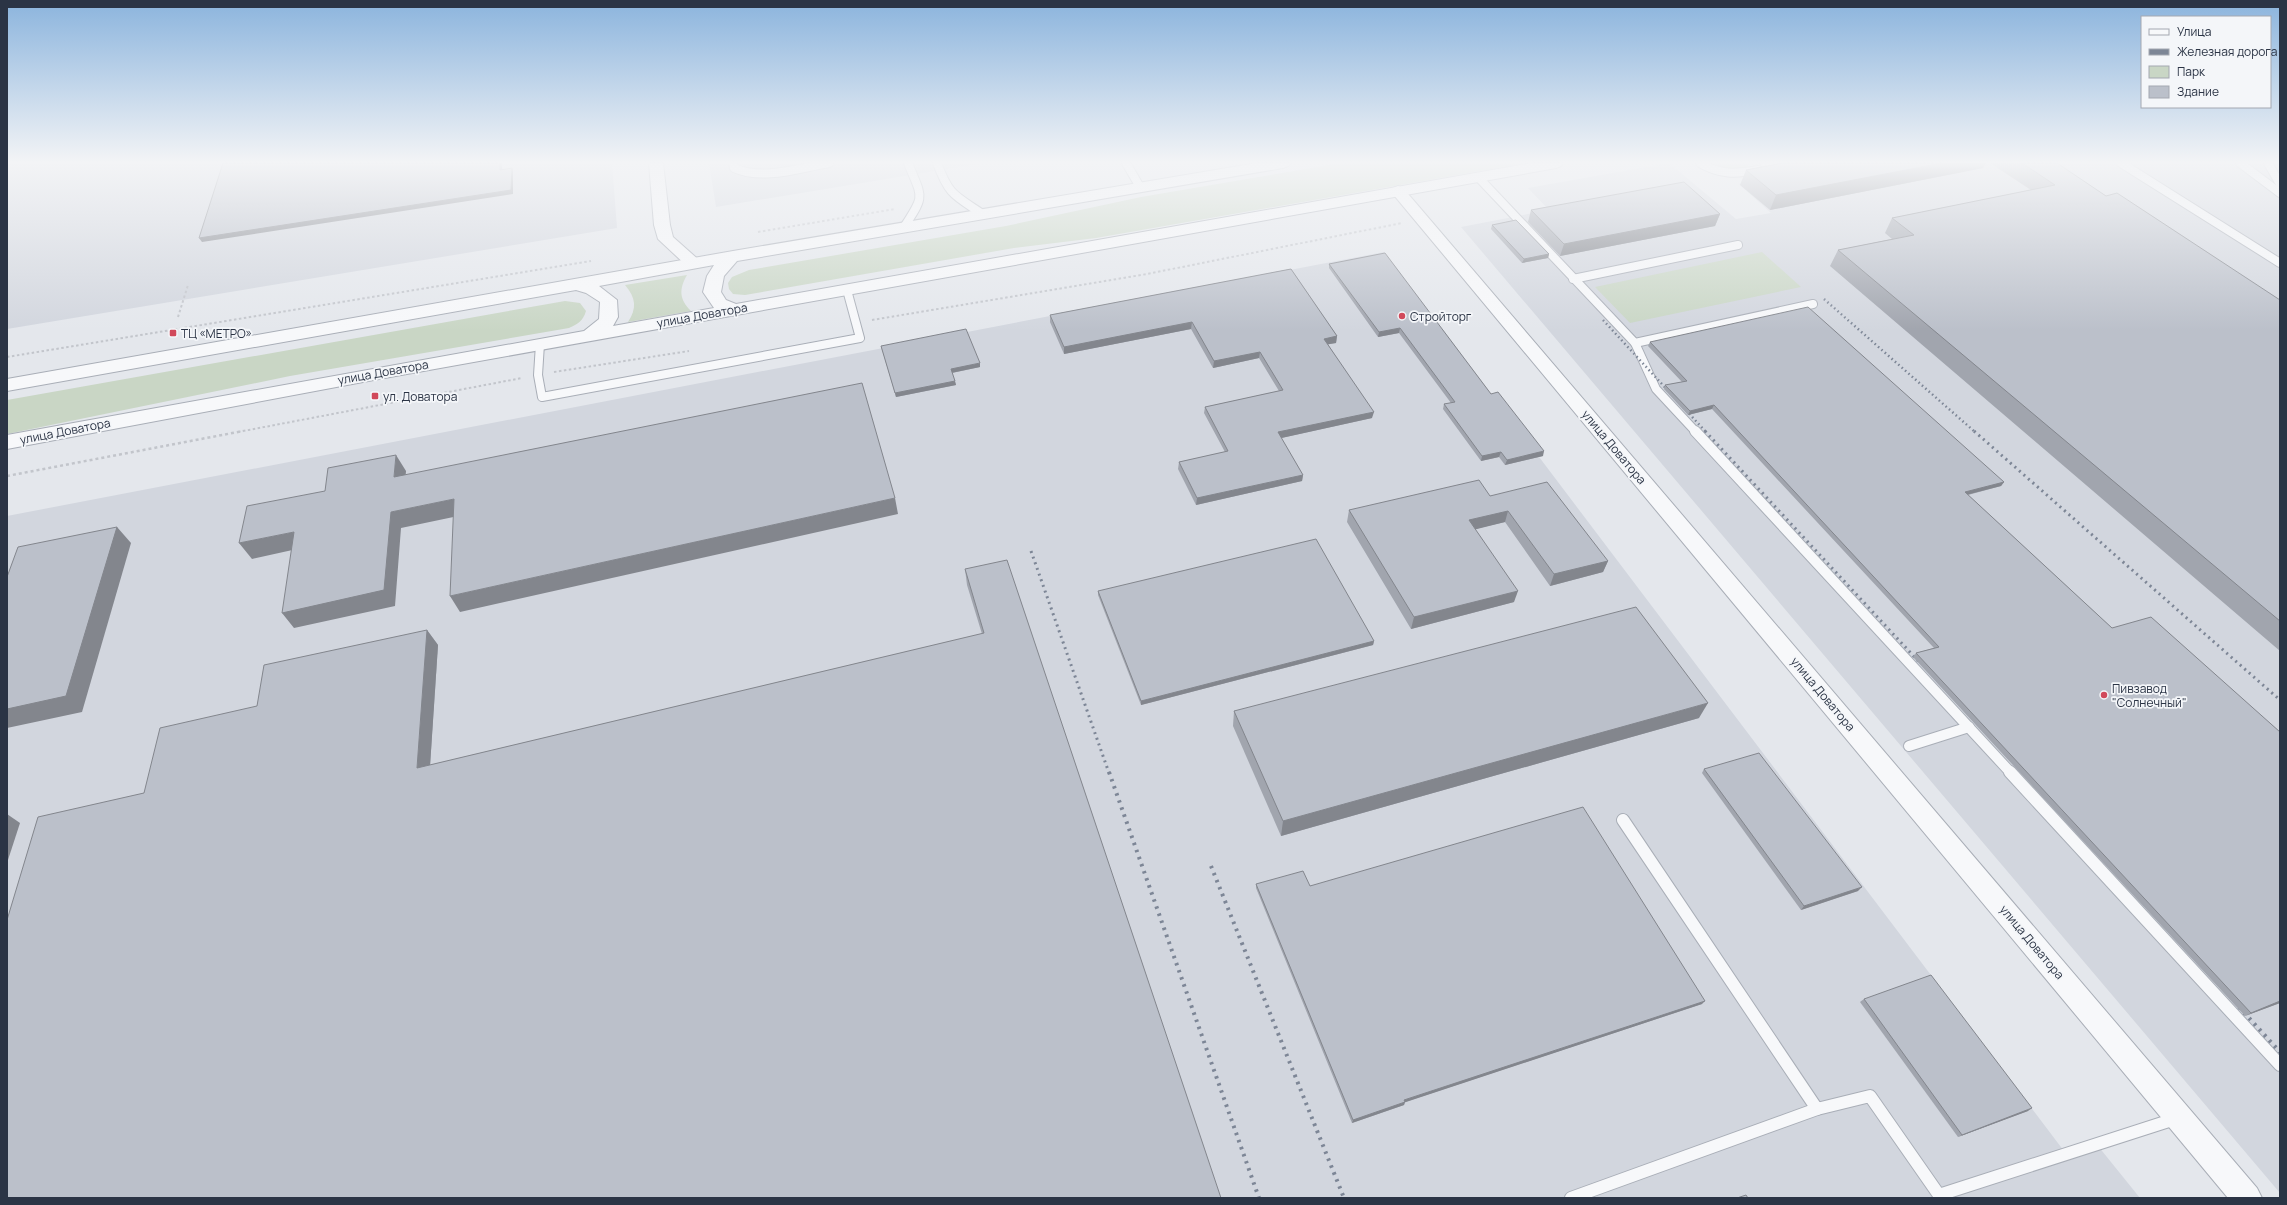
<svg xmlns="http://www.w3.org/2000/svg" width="2287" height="1205" font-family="Manrope,sans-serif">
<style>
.built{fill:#d2d6de}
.green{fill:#c9d6c5}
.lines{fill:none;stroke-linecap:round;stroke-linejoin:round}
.service-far2-casing{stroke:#a9aeb7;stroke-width:10}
.service-far1-casing{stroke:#a9aeb7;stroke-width:12}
.service-casing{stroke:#a9aeb7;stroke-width:14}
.minor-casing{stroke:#a9aeb7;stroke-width:2}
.tertiary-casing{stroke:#a9aeb7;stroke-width:2}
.path-far1{stroke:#c2c5cb;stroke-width:2;stroke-dasharray:2.5 2.5;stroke-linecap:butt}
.path{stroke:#c2c5cb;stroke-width:2.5;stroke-dasharray:3 3;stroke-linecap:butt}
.service-far2{stroke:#f7f8fa;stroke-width:8}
.service-far1{stroke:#f7f8fa;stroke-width:10}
.service{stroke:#f7f8fa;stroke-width:12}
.minor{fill:#f7f8fa;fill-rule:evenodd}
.tertiary{fill:#f7f8fa;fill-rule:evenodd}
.rail-far2{stroke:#7d8696;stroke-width:2.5;stroke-dasharray:1.5 3;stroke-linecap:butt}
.rail-far1{stroke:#7d8696;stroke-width:3;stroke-dasharray:2 4;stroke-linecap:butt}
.rail{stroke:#7d8696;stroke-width:4;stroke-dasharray:2.5 5;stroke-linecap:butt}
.wall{fill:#a1a5ae}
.shaded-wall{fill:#83868d}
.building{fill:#bbc0ca;stroke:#83868d}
.poi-dot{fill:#d1495b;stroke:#f4f6f9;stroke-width:1.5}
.labels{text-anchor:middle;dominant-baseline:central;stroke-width:3.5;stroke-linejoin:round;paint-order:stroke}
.street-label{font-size:12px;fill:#2b3445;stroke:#f4f6f9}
.poi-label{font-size:12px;fill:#2b3445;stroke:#f4f6f9;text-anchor:start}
</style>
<rect width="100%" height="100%" fill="#e4e7ec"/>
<g class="built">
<polygon points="7,163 612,163 617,228 7,329"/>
<polygon points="709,163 983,163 716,207"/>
<polygon points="1669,163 1736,219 1771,213 1739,184 1852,163 2280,163 2280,1193 1461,227 1549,210 1528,188"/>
<polygon points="1384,252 2067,1155 2094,1141 2140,1198 7,1198 7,516"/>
</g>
<g class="green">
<polygon points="1341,163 1526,163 1096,238 1014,248 745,295 733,294 729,289 728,283 732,277 749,270 1006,226 1141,197"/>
<polygon points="1708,163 1747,163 1748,165 1744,170 1726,171"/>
<polygon points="1762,252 1801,287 1630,323 1595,287"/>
<path d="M687,275C679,289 679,299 691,311L628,322C637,308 636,298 625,285Z"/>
<path d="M565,301L580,303L586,311C583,321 578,324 569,328L290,376L7,434V400Z"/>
</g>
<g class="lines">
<defs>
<g id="service-far2">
<path d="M733,163L734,168C763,181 799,168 829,163"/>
<path d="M937,163C949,195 954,195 981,213"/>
<polyline points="1126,163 1140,187"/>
<path d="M1700,163C1720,175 1736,174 1758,170"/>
<polyline points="1764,163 1770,167"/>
<polyline points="2121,163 2280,263"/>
<polyline points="2240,163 2280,193"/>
<polyline points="2268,163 2280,184"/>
<polyline points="1478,177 1635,343 1813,304"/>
<path d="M904,227C926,194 922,198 908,163"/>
<polyline points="1573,279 1738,245"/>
<polyline points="1635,343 1656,389 1696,432"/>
<polyline points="540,344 538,375 542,397 860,338 847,290"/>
</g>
<g id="service-far1">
<polyline points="1695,431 2011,773"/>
<polyline points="1909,746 1969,727"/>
</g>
<g id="service">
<polyline points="2010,772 2280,1065"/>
<polyline points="1623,820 1817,1109 1870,1096 1939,1195 2178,1118"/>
<polyline points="1571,1198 1817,1109"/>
</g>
<g id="minor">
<polygon points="649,163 663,163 670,225 673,237 700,261 702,264 700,267 688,267 658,239 654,225"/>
<polygon points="1398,186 1403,188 2257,1188 2262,1198 2228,1198 1393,194 1390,191 1393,188"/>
</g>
<path id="tertiary" d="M1257,163H1291L1288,166L1283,168L737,261L724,276L721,292L726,300L736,304L1532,163H1564L1561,166L1556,168L379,379L7,449V435L584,331L599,319L600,302L586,293L576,290L7,391V379L733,251ZM714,265L707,276L703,292L714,308L613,326L618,317L617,300L599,286Z"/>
</defs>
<use href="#service-far2" class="service-far2-casing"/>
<use href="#service-far1" class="service-far1-casing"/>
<use href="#service" class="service-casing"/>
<use href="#minor" class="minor-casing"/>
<use href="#tertiary" class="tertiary-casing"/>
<g class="path-far1">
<polyline points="758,232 895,209"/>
<polyline points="178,317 188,285"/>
<polyline points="872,320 1147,274 1402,223"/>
<polyline points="7,357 591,261"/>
<polyline points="554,372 689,351"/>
<polyline points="238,432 522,378"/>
</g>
<polyline class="path" points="7,476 243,431"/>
<use href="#service-far2" class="service-far2"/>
<use href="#service-far1" class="service-far1"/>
<use href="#service" class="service"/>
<use href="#minor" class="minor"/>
<use href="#tertiary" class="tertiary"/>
<g class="rail-far2">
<polyline points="1824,299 1975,432"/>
<polyline points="1603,320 1672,395"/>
<polyline points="1683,407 1706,432"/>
</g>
<g class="rail-far1">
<polyline points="1705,431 1921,664"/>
<polyline points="1974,431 2280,700"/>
<polyline points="1031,551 1109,773"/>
</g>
<g class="rail">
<polyline points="1109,772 1259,1198"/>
<polyline points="1211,866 1344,1198"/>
<polyline points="2239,1007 2280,1052"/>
</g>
</g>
<g class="wall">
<polygon points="1783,163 1986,163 1983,168 1770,210 1740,185 1746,170"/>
<polygon points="1990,163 2057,163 2106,196 2280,300 2280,651 1830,266 1838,250 1892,239 1885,233 1892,218 2031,190"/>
<polygon points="1531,210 1720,214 1715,226 1560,256 1528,222"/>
<polygon points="1492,225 1549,254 1548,258 1522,263 1491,229"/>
<polygon points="1329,264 1491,394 1543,456 1505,465 1499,457 1481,461 1443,409 1444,404 1451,403 1399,333 1378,337 1329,268"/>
<polygon points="1291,269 1337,336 1336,343 1328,344 1372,418 1281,438 1303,475 1302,481 1196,505 1178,469 1179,462 1225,452 1204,413 1205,407 1279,391 1259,358 1213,368 1191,329 1064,354 1050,322 1050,315"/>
<polygon points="1650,342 2004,482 2001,486 1968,495 2112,628 2280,732 2280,1003 2245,1016 1913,657 1916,653 1934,648 1712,409 1688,415 1664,389 1665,385 1682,382 1648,346"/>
<polygon points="881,346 980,367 952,373 956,385 896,397"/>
<polygon points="1490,496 1608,561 1603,572 1550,586 1505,522 1475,529 1514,602 1411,629 1347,522 1349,510"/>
<polygon points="965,569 1221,1198 144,793 427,630 438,645 430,765 982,634 967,585"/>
<polygon points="1098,591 1374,641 1373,645 1141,705 1098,595"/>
<polygon points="1234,711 1699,718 1281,836 1233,726"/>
<polygon points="1704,769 1858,891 1801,910 1702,773"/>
<polygon points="1256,884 1310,886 1702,1004 1405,1102 1404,1105 1352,1123 1256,888"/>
<polygon points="1864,999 2028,1111 1958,1137 1860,1002"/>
</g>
<g class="shaded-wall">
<polygon points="500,163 502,163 502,174 500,170"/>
<polygon points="1942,163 1986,163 1983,168 1770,210 1776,195"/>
<polygon points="512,168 513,172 513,194 202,242 199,238"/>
<polygon points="1720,214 1715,226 1560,256 1564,244"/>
<polygon points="1549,254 1548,258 1522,263 1524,259"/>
<polygon points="1192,322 1191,329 1064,354 1064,347"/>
<polygon points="1400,328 1399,333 1378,337 1379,332"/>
<polygon points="1337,336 1336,343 1324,345 1324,339"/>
<polygon points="1260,352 1259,358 1213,368 1214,361"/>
<polygon points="980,363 980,367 951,373 951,369"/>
<polygon points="955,381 956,385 896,397 895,393"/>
<polygon points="1714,405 1712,409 1688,415 1690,411"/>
<polygon points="1374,412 1372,418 1277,439 1278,432"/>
<polygon points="1544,451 1543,456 1505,465 1507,460"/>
<polygon points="1501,452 1499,457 1481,461 1482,456"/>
<polygon points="396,455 406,471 404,493 394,477"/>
<polygon points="1303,475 1302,481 1196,505 1197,498"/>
<polygon points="2004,482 2001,486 1962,496 1965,492"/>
<polygon points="895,498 898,514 460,612 450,596"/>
<polygon points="454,499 463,515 401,528 395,606 294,628 282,613 391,512"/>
<polygon points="1508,511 1505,522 1465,532 1469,520"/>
<polygon points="117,527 131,543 82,712 7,728 7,709"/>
<polygon points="294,532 306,547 252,559 239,543"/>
<polygon points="1608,561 1603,572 1550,586 1554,574"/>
<polygon points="1518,591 1514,602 1411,629 1414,617"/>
<polygon points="427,630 438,645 429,782 417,768"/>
<polygon points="1374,641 1373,645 1141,705 1141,701"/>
<polygon points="1708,703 1699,718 1281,836 1283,821"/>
<polygon points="7,814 20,823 7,863"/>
<polygon points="1862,887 1858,891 1801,910 1804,906"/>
<polygon points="1705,1001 1702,1004 1403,1103 1404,1100"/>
<polygon points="2280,1001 2280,1003 2245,1016 2251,1013"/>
<polygon points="1405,1102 1404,1105 1352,1123 1353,1120"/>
<polygon points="2032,1108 2028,1111 1958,1137 1962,1135"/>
</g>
<g class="building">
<polygon points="223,163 500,163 500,170 512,168 511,190 199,238"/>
<polygon points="1783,163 1942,163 1776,195 1746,170"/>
<polygon points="2022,163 2057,163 2106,196 2117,193 2280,300 2280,621 1838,250 1914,235 1892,218 2055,185"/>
<polygon points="1684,182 1720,214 1564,244 1531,210"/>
<polygon points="1516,220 1549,254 1524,259 1492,225"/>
<polygon points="1385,253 1491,394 1498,392 1544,451 1507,460 1501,452 1482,456 1444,404 1455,402 1400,328 1379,332 1329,264"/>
<polygon points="1291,269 1337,336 1324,339 1374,412 1278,432 1303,475 1197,498 1179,462 1228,451 1205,407 1283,390 1260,352 1214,361 1192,322 1064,347 1050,315"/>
<polygon points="1808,307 2004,482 1965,492 2112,628 2151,617 2280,732 2280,1001 2251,1013 1916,653 1939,647 1714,405 1690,411 1665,385 1687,381 1650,342"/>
<polygon points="966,329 980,363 951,369 955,381 895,393 881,346"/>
<polygon points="862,383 895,498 450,596 454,499 391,512 384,590 282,613 294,532 239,543 247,506 325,491 328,468 396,455 394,477"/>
<polygon points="1479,480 1490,496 1547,482 1608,561 1554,574 1508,511 1469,520 1518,591 1414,617 1349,510"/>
<polygon points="117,527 66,696 7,709 7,577 18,547"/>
<polygon points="1316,539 1374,641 1141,701 1098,591"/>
<polygon points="1007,560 1221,1198 7,1198 7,920 38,817 144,793 160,728 257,706 264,665 427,630 417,768 984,633 965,569"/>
<polygon points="1636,607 1708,703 1283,821 1234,711"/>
<polygon points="1759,753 1862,887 1804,906 1704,769"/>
<polygon points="1583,807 1705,1001 1404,1100 1405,1102 1353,1120 1256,884 1303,871 1310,886"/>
<polygon points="1931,975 2032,1108 1962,1135 1864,999"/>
<polygon points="1746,1195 1748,1198 1737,1198"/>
</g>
<linearGradient id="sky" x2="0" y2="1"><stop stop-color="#8bb4dd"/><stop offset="0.49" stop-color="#f3f4f6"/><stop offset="1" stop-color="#f3f4f6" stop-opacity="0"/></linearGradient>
<rect width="2287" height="331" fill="url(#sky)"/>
<g class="poi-dot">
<circle cx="1402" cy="316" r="4"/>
<rect x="169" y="329" width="8" height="8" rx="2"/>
<rect x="371" y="392" width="8" height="8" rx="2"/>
<circle cx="2104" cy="695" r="4"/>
</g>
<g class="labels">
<g class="street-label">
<text transform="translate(702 315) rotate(-10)">улица Доватора</text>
<text transform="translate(383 372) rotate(-10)">улица Доватора</text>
<text transform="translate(65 431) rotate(-11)">улица Доватора</text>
<text transform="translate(1614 447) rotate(50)">улица Доватора</text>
<text transform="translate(1823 694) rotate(50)">улица Доватора</text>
<text transform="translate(2032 942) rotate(50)">улица Доватора</text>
</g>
<g class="poi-label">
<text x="1410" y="316">Стройторг</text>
<text x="181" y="333">ТЦ «МЕТРО»</text>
<text x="383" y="396">ул. Доватора</text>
<text x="2112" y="688">Пивзавод<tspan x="2112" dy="14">"Солнечный"</tspan></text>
</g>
</g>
<rect width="2287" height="1205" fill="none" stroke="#2b3445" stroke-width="16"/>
<rect x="2141" y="16" width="130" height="92" fill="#f4f6f9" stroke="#a4a8b1"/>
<rect x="2149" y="29" width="20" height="6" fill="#f7f8fa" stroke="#a4a8b1"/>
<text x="2177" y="36" font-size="12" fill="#2b3445">Улица</text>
<rect x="2149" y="49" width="20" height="6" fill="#7d8696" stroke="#a4a8b1"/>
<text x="2177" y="56" font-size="12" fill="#2b3445">Железная дорога</text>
<rect x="2149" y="66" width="20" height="12" fill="#c9d6c5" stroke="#a4a8b1"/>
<text x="2177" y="76" font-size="12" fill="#2b3445">Парк</text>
<rect x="2149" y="86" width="20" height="12" fill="#bbc0ca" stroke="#a4a8b1"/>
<text x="2177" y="96" font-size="12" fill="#2b3445">Здание</text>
</svg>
